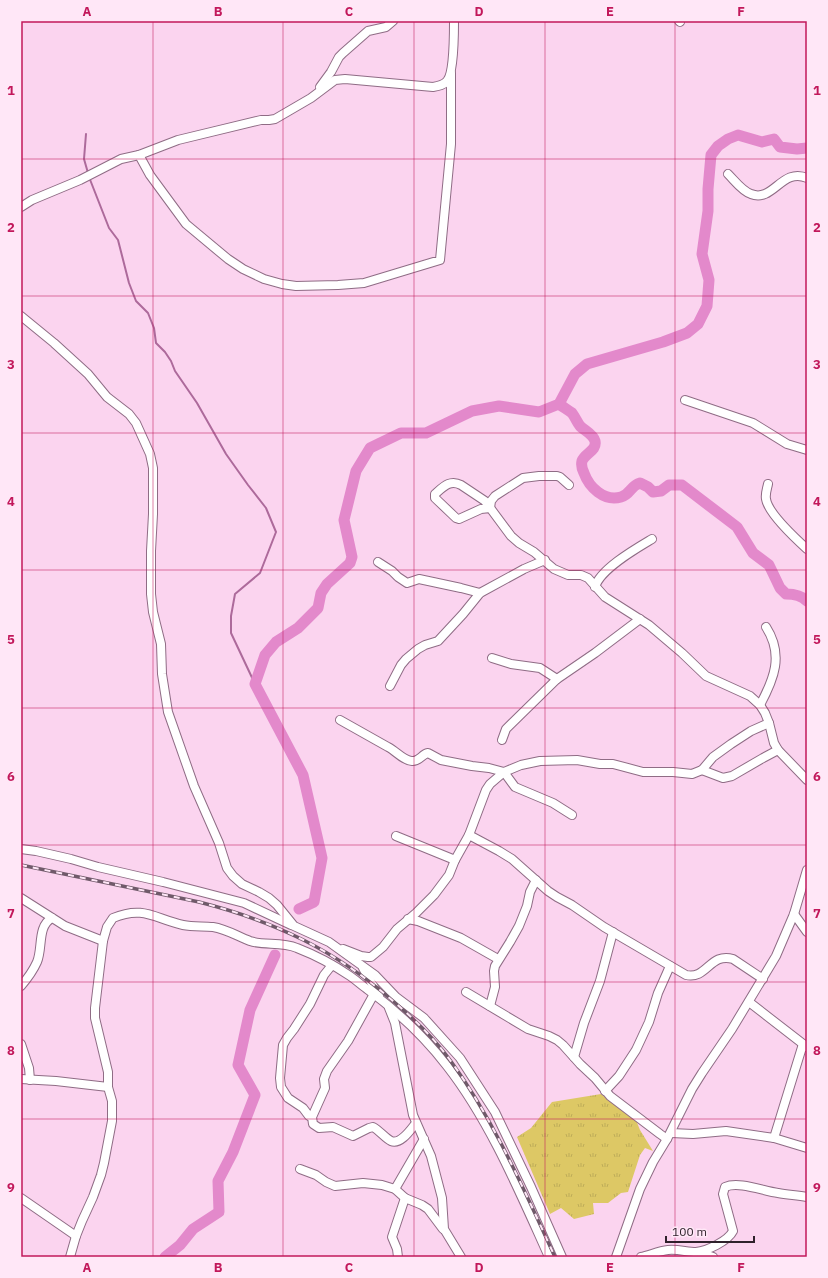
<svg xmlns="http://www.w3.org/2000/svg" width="828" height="1278" font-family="'IBM Plex Sans',sans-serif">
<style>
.grass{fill:url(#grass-tufts)}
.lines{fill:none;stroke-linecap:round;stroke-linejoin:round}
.stream{stroke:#ad6a9b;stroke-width:2}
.river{stroke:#e389cb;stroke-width:11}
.minor-casing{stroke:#8f6c85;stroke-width:10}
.minor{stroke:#fff;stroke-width:8}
.rail-casing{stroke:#705a6a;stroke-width:3.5}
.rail{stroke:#ffe7f7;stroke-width:2;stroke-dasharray:6;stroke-linecap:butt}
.grid{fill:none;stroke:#c2185b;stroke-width:1;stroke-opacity:0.55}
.neatline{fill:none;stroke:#c2185b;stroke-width:1.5}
.grid-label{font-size:13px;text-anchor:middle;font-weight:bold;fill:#c2185b}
</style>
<defs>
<pattern id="grass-tufts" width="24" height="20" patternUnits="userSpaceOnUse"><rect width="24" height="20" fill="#ddc865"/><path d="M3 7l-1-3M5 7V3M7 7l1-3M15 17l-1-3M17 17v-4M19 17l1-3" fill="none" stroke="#beac58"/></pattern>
</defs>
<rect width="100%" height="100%" fill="#fbd4ef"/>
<polygon class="grass" points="601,1094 636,1120 640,1130 653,1151 645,1148 640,1155 628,1192 621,1193 608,1203 593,1203 594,1214 574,1219 561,1208 550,1214 517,1137 531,1128 552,1102"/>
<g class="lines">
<g class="stream">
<polyline points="86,134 84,159 88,173"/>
<polyline points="89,177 109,228 118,240 129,283 136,301 148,313 154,328 156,343 165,352 171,361 175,371 197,403 226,454 248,485 266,508 276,532 260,573 235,594 231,616 231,633 255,684"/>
</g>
<g class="river">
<path d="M559,404C563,407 568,410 572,413C575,417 577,422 580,426C585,431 593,434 595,441C597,451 585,453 582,461C581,465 582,469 584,473C589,487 604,502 621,497C631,494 630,486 640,483L648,487L653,492L661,491L669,485H682L737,527L753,553L769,565L780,588L786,594C794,594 801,595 807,601"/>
<polyline points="299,909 314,902 322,858 303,775 255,684 265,655 276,642 298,628 318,608 321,593 327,584 350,563 352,557 344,520 356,471 370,448 401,433 426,433 472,411 499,406 539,412 559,404 575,374 587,364 663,342 687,333 698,324 707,306 709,280 702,254 708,211 708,189 711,155 718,146 728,139 738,135 762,142 774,139 780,147 797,149 807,148"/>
<polyline points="165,1257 180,1245 193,1229 219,1212 218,1181 233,1152 255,1095 238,1065 250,1010 275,955"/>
</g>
<defs>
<g id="minor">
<polyline points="679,21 680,22"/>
<polyline points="320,87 331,72 339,57 343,53 368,31 386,27 393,21"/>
<polyline points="139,155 150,175 186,224 228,259 243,269 264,279 282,284 296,286 338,285 364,283 440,260 451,144 451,73"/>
<path d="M728,174C735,181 742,191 751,194C773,203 782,167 807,178"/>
<path d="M21,207L32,200L80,180L121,159L139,155L178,140L261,120H269L275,119L311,98L335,80L345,79L433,87C439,86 444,85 447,81C454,73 454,33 454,21"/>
<polyline points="21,316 54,343 88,374 107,397 129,414 136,423 150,454 153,468 153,514 151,551 151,594 153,612 161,644 162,674 168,712 194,786 219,843 227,868 233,876 242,884 259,892 269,898 277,905 294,926 329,942 375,975 396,997 424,1018 460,1058 495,1112 531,1187 562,1257"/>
<polyline points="685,400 753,423 787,444 807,450"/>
<path d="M768,484C767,489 765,494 766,499C768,513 796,539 807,549"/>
<path d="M490,508L481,509L459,519L456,518L435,498V494C443,487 450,479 461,485L485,501L511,536L519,543L534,552L554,569L568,575H581L588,578L605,597L649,625L682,653L706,676L750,696L760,705L765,713L769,723L774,743L778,750L807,780"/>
<polyline points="490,508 491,501 495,496 523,478 539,476 557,476 560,477 569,485"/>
<polyline points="378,562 392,571 398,577 407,583 419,579 461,588 480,593"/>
<path d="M595,587C600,569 637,548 652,539"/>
<polyline points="492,658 511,664 540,668 557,679"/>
<polyline points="390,686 401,665 406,659 418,649 425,645 438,641 463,614 480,593 524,569 545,560"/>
<path d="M760,705C774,679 784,655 766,627"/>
<path d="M340,720C356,729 372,738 388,747C396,751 404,761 412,761C419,762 422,754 428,753L441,760L472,766L489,768L504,772L515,787L553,803L572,815"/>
<polyline points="502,740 506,729 557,679 595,653 640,619"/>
<polyline points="702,770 723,778 732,776 763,758 778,750"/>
<path d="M469,835L499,851L512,859L548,891L557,897L572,905L604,927L686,975C707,980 710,952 733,959L763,979"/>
<polyline points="396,836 455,860"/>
<polyline points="21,849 36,851 71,859 98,867 163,882 244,903 291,925"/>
<polyline points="21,898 65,926 103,941"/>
<polyline points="794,914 807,932"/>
<polyline points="408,919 418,921 461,938 498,959"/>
<polyline points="343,949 361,956 368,957 371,957 383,947 397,929 416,913 434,895 449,875 455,860 469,835 486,790 490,784 504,772 521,765 540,761 577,760 600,764 613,764 643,772 673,772 692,774 702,770 713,757 731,744 751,731 769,723"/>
<polyline points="363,968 379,996"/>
<path d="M21,986C27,979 33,971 37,962C43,948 37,926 52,918"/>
<polyline points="466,992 528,1029 549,1036 557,1040 563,1045 580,1064 595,1078 610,1096 660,1134 667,1139"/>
<path d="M374,994L348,1041L327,1071L324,1079L325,1088L312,1117L313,1124L319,1128L333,1127L353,1136L369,1128L373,1127C380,1131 385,1138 391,1141C401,1145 411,1129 416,1123"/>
<polyline points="749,1002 807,1047"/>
<polyline points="490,1006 495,987 494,971 495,966 510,942 519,926 527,906 530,892 536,880"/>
<polyline points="389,1008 395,1023 413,1115 431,1156 442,1198 444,1229 461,1257"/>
<polyline points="21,1044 29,1068 30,1080"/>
<polyline points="574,1057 584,1023 600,981 613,932"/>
<polyline points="21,1079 56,1081 108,1087"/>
<polyline points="605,1091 619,1076 636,1050 649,1022 658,993 670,966"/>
<polyline points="312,1117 309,1116 303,1108 288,1098 281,1087 280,1078 283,1045 287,1038 294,1029 310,1004 324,975 332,965"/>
<polyline points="671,1133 693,1134 726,1131 774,1138 807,1148"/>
<polyline points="774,1138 803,1044"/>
<polyline points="300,1169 316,1175 326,1182 335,1186 363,1183 382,1185 395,1189 405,1198 422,1205 428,1209 443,1229"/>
<polyline points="395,1189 424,1139"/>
<polyline points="21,1198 76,1236"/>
<polyline points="699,1252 713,1257"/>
<path d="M70,1257L76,1236L82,1221L93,1197L101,1175L104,1163L112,1121V1101L108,1087V1072L95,1018V1008L103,941L107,927L113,918C144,905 155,919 183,925C193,927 203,926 213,927C226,929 237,936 250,941C265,946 281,941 297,948C315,955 334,965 350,976C356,980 361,985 367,989C397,1011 424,1036 447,1066C490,1121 520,1193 549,1257"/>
<polyline points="398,1257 397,1249 392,1237 405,1198"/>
<polyline points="616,1257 640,1189 653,1162 667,1139 692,1089 702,1073 732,1029 776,956 794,914 807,870"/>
<path d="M641,1257C650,1255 659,1251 668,1250C678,1249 687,1252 696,1252C707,1251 728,1241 733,1231L723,1194L725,1187C739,1181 763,1191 778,1193C788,1195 797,1195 807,1197"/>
</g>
</defs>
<use href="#minor" class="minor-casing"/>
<use href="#minor" class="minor"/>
<defs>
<path id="rail" d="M21,865L199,902C274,921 335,950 393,1001C414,1019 434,1038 450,1060C494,1120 524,1190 555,1257"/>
</defs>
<use href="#rail" class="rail-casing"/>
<use href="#rail" class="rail"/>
</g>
<path class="grid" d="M153,21V1257M283,21V1257M414,21V1257M545,21V1257M675,21V1257M21,159H807M21,296H807M21,433H807M21,570H807M21,708H807M21,845H807M21,982H807M21,1119H807"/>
<rect width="828" height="1278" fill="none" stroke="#ffe7f7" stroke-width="44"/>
<path d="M666 1236v6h88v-6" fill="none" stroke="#2f212b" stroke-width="2"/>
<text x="672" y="1236" font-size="12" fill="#2f212b" stroke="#ffe7f7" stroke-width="3" paint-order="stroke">100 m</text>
<rect x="22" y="22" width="784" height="1234" class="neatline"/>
<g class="grid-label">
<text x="87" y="16">A</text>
<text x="218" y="16">B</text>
<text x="349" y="16">C</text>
<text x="479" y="16">D</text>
<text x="610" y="16">E</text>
<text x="741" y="16">F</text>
<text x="11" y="95">1</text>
<text x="817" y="95">1</text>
<text x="11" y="232">2</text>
<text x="817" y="232">2</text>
<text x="11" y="369">3</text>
<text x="817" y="369">3</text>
<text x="11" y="506">4</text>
<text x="817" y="506">4</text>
<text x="11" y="644">5</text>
<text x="817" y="644">5</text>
<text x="11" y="781">6</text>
<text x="817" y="781">6</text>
<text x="11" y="918">7</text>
<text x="817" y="918">7</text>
<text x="11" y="1055">8</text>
<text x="817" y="1055">8</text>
<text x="11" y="1192">9</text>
<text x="817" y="1192">9</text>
<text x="87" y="1272">A</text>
<text x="218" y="1272">B</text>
<text x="349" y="1272">C</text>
<text x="479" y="1272">D</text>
<text x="610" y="1272">E</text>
<text x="741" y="1272">F</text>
</g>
</svg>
